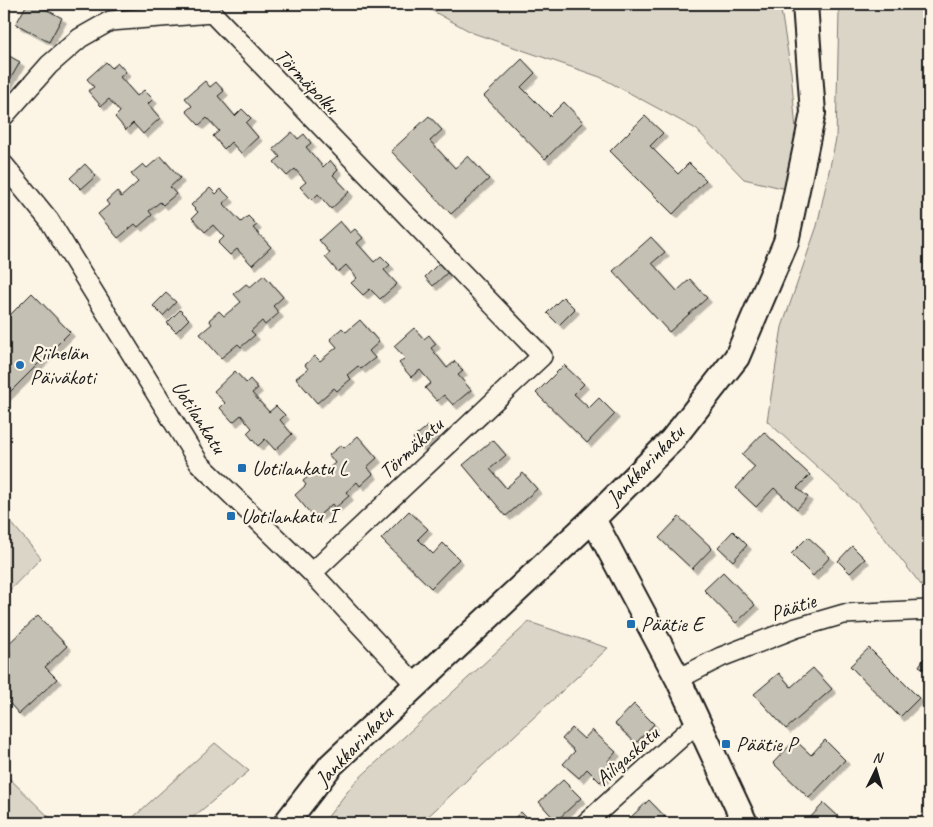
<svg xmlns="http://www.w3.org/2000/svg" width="933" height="827" font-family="Caveat,sans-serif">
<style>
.green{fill:#dbd5c8;stroke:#7c7872}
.building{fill:#c4c0b3;stroke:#1c1c1c;filter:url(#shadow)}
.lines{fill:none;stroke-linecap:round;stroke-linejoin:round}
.minor-casing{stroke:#1c1c1c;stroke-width:22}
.tertiary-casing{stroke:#1c1c1c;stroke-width:28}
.minor{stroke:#fcf5e5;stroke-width:19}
.tertiary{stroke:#fcf5e5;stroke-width:24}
.poi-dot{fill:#1f6fb2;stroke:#fcf5e5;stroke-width:2}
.labels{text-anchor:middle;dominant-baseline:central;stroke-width:4.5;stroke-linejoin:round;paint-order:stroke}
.street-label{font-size:21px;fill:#1c1c1c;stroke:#fcf5e5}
.poi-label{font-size:21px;fill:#1c1c1c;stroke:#fcf5e5;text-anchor:start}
</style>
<defs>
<filter id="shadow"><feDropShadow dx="4.5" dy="4.5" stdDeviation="0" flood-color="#0004"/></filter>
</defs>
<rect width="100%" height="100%" fill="#fcf5e5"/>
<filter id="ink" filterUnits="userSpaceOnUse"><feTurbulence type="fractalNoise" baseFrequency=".02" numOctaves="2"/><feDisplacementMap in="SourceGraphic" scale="10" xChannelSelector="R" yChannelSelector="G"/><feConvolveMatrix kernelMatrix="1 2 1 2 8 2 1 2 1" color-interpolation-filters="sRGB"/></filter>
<g filter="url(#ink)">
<g class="green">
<polygon points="105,4 214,4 209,7"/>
<polygon points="420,4 780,4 791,72 796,130 786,189 744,179 696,129 600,77 473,33"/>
<polygon points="837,4 929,4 929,595 857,503 767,421 782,327 817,226 836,139 839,12"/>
<polygon points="4,514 41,558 4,596"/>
<polygon points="529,622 608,648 421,823 323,823 355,782"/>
<polygon points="215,743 249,771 186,823 127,823"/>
<polygon points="4,773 55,823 4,823"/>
</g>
<g class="building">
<polygon points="27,4 36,4 62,18 49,42 16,24"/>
<polygon points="4,53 20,62 7,85 4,83"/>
<polygon points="522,59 535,73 521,87 550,116 564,102 583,122 545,159 484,96"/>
<polygon points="106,62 112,68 118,63 126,72 120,77 137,96 144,90 153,99 148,104 160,118 143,134 133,123 126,130 115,117 120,112 109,99 101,106 88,91 94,87 87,79"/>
<polygon points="205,81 210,87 216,82 224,91 218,96 235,116 242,109 251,118 246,123 258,137 241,153 231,142 224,149 213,136 219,131 207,118 199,125 186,111 192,106 185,98"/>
<polygon points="429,116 442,130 430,141 455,168 468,156 489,179 451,214 391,151"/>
<polygon points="645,116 663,133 650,146 678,174 689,163 706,180 673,214 610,151"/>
<polygon points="292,132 298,139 304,134 311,143 306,147 323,167 330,160 338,170 333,175 349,192 331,209 318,194 312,200 300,187 306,182 295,169 287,176 274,162 280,157 273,149"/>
<polygon points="161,156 180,178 170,187 176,194 163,205 160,202 149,211 152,215 138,227 135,224 118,238 98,214 109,205 106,201 117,191 121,197 138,182 131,174 143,164 147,168"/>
<polygon points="85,164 96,176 81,189 70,178"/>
<polygon points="210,188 216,194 221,189 230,198 223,203 241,222 248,216 257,225 253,228 271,247 252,265 237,249 230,255 218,243 224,237 213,225 205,232 192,218 198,212 191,205"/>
<polygon points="340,221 350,233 355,229 363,238 357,243 374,262 381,256 390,265 384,270 397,284 380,299 370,289 363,295 351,283 357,278 346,265 338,272 325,257 330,253 319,240"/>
<polygon points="651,237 665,252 652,263 677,291 690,279 707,298 669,332 613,271"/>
<polygon points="439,263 448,272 433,286 425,277"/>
<polygon points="264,275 283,297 273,306 279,313 265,325 262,321 251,331 255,335 241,347 238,344 221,358 200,334 212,324 209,320 219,311 224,316 241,302 234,294 246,284 250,287"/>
<polygon points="32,293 70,332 4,398 4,321"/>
<polygon points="166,293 176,302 163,316 153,306"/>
<polygon points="563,297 575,309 559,325 547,313"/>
<polygon points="180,310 189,319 176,332 167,323"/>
<polygon points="360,320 379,342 369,351 375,358 361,369 358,366 347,375 351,379 337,391 334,388 317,403 296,378 308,369 305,365 315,356 320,361 337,347 330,339 342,328 346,332"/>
<polygon points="414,328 424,339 429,335 436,344 431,348 447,368 455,361 463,371 458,375 471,390 453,405 444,395 437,401 425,388 431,383 420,370 411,377 399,363 405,358 394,346"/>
<polygon points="564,365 584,384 574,394 589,408 599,398 615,414 587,443 536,393"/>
<polygon points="235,371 246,383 250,379 258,388 252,393 269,412 276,406 285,415 280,420 292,434 275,450 265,439 258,446 247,433 252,428 241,415 233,422 220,408 225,403 214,391"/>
<polygon points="428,426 435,434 420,447 413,438"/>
<polygon points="764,432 810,475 797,488 808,497 797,509 774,488 756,507 736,488 755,467 742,455"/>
<polygon points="358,436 377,458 367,467 373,474 360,486 357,482 346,492 349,496 335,508 332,504 315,519 295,495 306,485 303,481 314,472 318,477 335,463 329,455 341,445 344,448"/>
<polygon points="493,440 506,455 490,469 506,488 523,473 537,489 506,516 463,465"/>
<polygon points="409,511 428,529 418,539 433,554 443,543 459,559 431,588 381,539"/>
<polygon points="679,517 712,548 692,569 659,538"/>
<polygon points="733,531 747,545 733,561 718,547"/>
<polygon points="808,537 830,557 813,576 791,554"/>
<polygon points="852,546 865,559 850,573 838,561"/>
<polygon points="723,572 755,605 736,623 704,590"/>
<polygon points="38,616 67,646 45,667 57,679 19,714 4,697 4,661 11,654 5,647"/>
<polygon points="869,648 919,698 900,717 850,666"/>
<polygon points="929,651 929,672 919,666"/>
<polygon points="813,668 832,689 786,729 754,694 779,673 791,687"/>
<polygon points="634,704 654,724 636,743 615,724"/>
<polygon points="572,728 584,739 592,730 616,752 608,761 614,767 600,782 587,769 579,778 563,764 575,751 562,739"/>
<polygon points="795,740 811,755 825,740 845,760 809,798 773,763"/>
<polygon points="563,780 581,798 556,821 539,802"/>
<polygon points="649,800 671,823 635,823 630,818"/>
<polygon points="824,803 842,820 839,823 805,823"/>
<polygon points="521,812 532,823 509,823"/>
</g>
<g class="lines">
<defs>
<g id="minor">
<polyline points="4,116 49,65 80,38 110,21 212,13 542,356 312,573"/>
<polyline points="4,165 49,220 199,463 312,573 415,684"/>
<polyline points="678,679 721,657 796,628 844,614 929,610"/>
<polyline points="586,823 689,730 699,723"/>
</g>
<g id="tertiary">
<polyline points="593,519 678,679 745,823"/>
<polyline points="286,823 331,765 593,519 672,440 737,357 786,242 813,113 805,4"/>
</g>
</defs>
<use href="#minor" class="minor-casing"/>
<use href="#tertiary" class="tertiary-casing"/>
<use href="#minor" class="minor"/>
<use href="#tertiary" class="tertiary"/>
</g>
</g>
<g class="poi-dot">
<circle cx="20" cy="365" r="5"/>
<rect x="237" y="463" width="10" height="10" rx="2.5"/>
<rect x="226" y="511" width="10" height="10" rx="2.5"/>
<rect x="626" y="619" width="10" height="10" rx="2.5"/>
<rect x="721" y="739" width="10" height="10" rx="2.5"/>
</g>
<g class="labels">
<g class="street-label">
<text transform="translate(307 81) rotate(46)">Törmäpolku</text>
<text transform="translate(199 417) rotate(57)">Uotilankatu</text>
<text transform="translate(411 448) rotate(-43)">Törmäkatu</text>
<text transform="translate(645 465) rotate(-46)">Jankkarinkatu</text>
<text transform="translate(793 607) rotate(-18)">Päätie</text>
<text transform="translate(354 746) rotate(-46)">Jankkarinkatu</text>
<text transform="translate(627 756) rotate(-42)">Ailigaskatu</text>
</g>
<g class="poi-label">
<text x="30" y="353">Riihelän<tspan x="30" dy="24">Päiväkoti</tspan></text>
<text x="252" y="468">Uotilankatu L</text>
<text x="241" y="516">Uotilankatu I</text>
<text x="641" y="624">Päätie E</text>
<text x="736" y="744">Päätie P</text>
</g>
</g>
<rect width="933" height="827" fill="none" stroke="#fcf5e5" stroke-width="20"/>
<rect x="10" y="10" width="913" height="807" fill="none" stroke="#1c1c1c" stroke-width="2" filter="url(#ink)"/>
<g transform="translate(876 770) rotate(5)" stroke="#fcf5e5" stroke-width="4" paint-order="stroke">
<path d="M0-4L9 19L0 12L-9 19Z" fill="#1c1c1c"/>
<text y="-8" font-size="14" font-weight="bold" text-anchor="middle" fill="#1c1c1c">N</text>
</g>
</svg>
